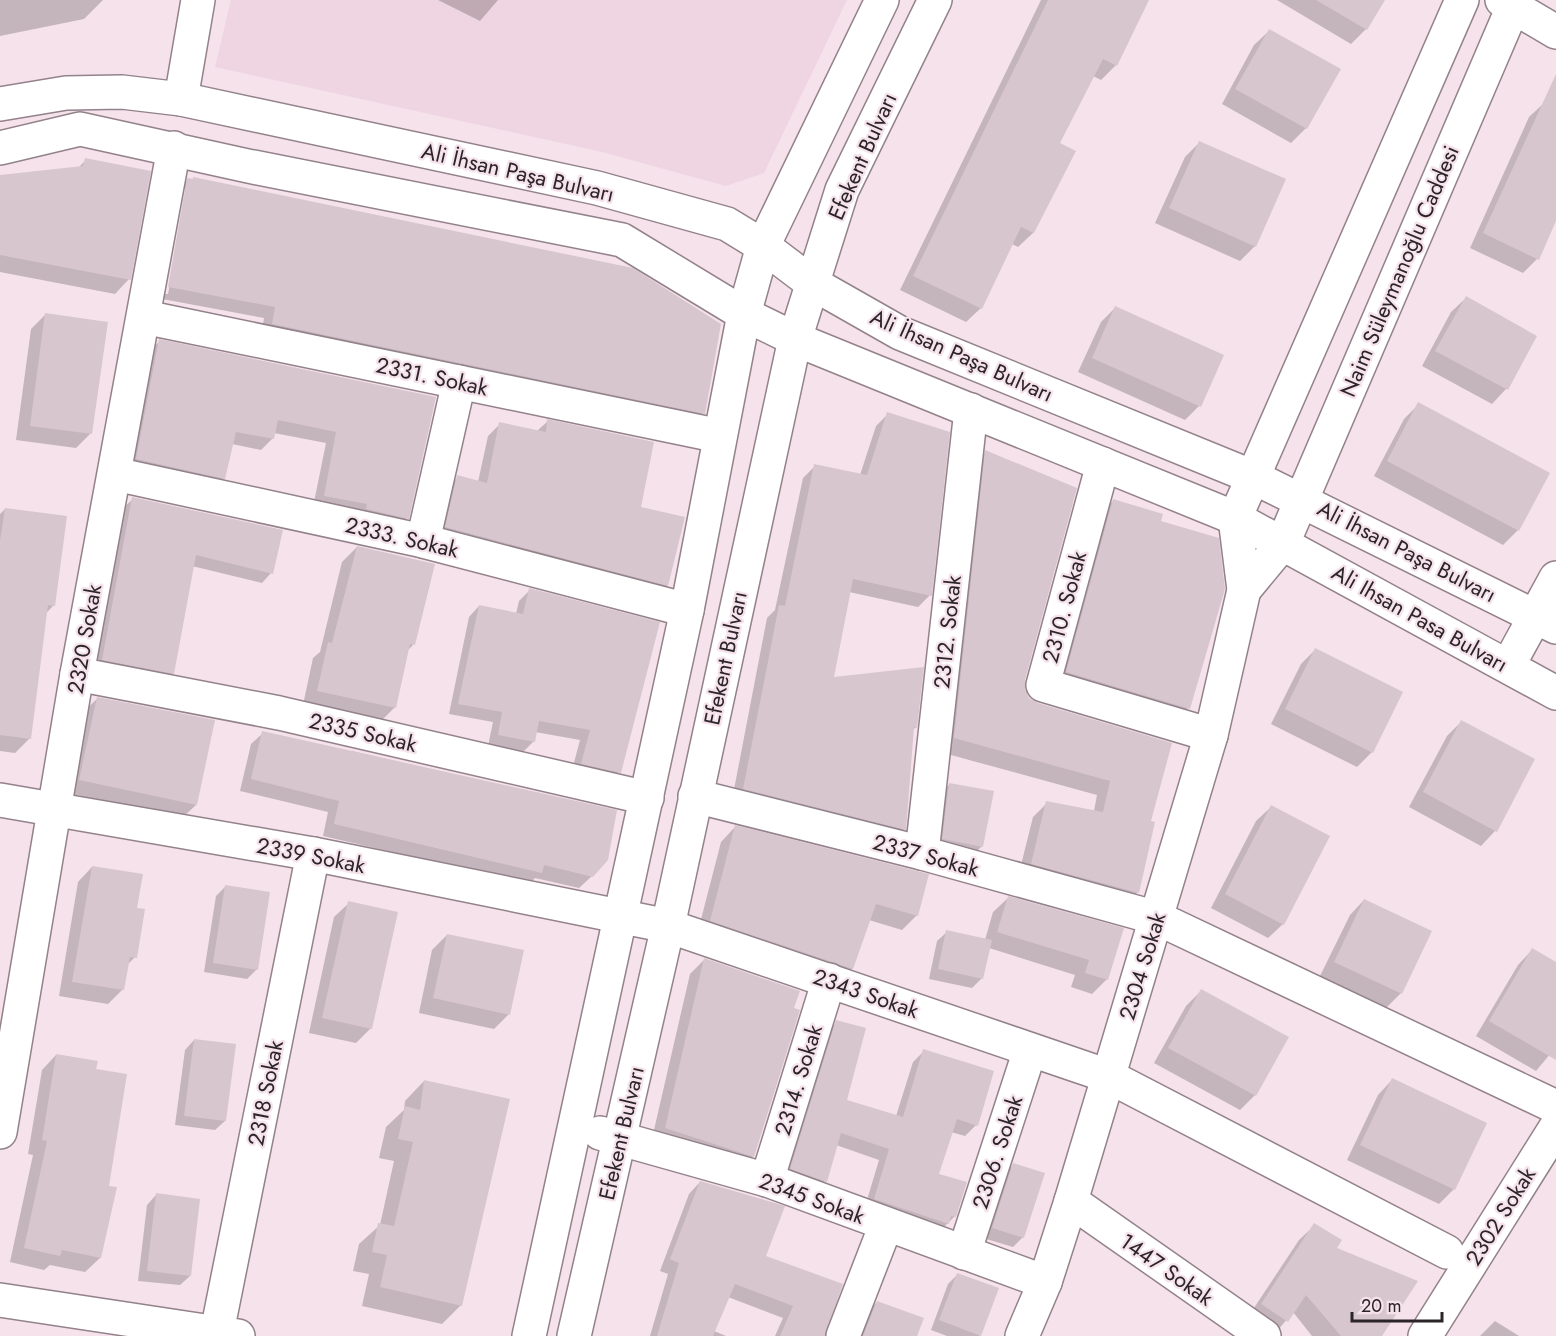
<svg xmlns="http://www.w3.org/2000/svg" width="1556" height="1336" font-family="Jost,sans-serif">
<style>
.built{fill:#efd5e2}
.shadow{fill:#0003;fill-rule:evenodd}
.building{fill:#d8c6cf}
.lines{fill:none;stroke-linecap:round;stroke-linejoin:round}
.minor-casing{stroke:#93828a;stroke-width:36}
.major-casing{stroke:#93828a;stroke-width:36}
.minor{stroke:#fff;stroke-width:33}
.major{stroke:#fff;stroke-width:33}
.labels{text-anchor:middle;dominant-baseline:central;stroke-width:4.5;stroke-linejoin:round;paint-order:stroke}
.street-label{font-size:22px;fill:#2b2428;stroke:#f5e2eb}
</style>
<rect width="100%" height="100%" fill="#f5e2eb"/>
<polygon class="built" points="231,0 847,0 764,173 726,186 602,152 215,67"/>
<g class="shadow">
<polygon points="0,0 103,0 84,19 0,36"/>
<polygon points="438,0 498,0 480,21"/>
<polygon points="1041,0 1148,0 1116,65 1101,80 1093,76 1058,144 1074,152 1033,233 1018,247 1012,244 981,308 966,322 900,290"/>
<polygon points="1277,0 1383,0 1366,29 1351,44"/>
<polygon points="1269,31 1339,70 1306,128 1291,143 1222,104 1254,45"/>
<polygon points="1544,103 1556,108 1556,217 1537,259 1523,273 1470,248 1529,117"/>
<polygon points="1199,143 1255,246 1240,261 1155,223 1185,157"/>
<polygon points="86,160 129,279 115,294 0,272 0,177 77,169"/>
<path d="M188,180L703,413L692,424L261,336L264,318L157,298L176,191ZM184,189H187L168,294H165Z"/>
<polygon points="1466,298 1535,336 1506,389 1492,404 1422,366 1451,312"/>
<polygon points="1116,307 1199,406 1185,420 1078,372 1101,322"/>
<polygon points="46,314 91,433 76,448 16,440 31,329"/>
<polygon points="160,341 435,398 407,518 396,529 313,507 326,443 274,433 273,438 261,450 232,444 224,478 213,490 125,471 148,352"/>
<polygon points="1419,404 1548,473 1518,530 1503,545 1374,476 1404,419"/>
<polygon points="888,414 930,595 918,607 849,592 832,678 916,727 913,730 904,829 893,841 732,800 767,618 775,610 803,478 815,466 860,475 876,426"/>
<polygon points="548,421 639,508 667,585 655,597 434,539 446,489 458,477 478,482 488,436 500,424 537,431"/>
<polygon points="986,452 1023,689 1028,699 1037,704 1153,823 1137,893 1123,907 1018,877 1033,817 1047,803 1094,811 1097,795 940,752 972,466"/>
<polygon points="133,499 271,573 262,583 192,566 173,673 163,683 93,669 123,508"/>
<polygon points="1113,501 1188,708 1175,722 1053,686 1100,514"/>
<polygon points="5,509 53,606 46,613 29,739 15,753 0,751 0,514"/>
<polygon points="357,547 413,645 407,651 395,707 380,722 303,705 313,658 320,652 342,562"/>
<polygon points="530,590 619,772 609,783 571,774 580,740 535,732 534,741 523,752 488,746 493,722 449,714 469,617 479,606 516,614 519,601"/>
<polygon points="1315,650 1372,752 1357,767 1271,724 1301,664"/>
<polygon points="97,699 196,805 183,817 67,793 84,711"/>
<polygon points="1461,722 1533,760 1495,831 1481,846 1409,807 1447,736"/>
<polygon points="263,733 349,753 352,751 616,812 592,876 579,888 535,878 529,884 323,836 328,812 240,791 251,744"/>
<polygon points="949,785 982,846 972,856 933,849 939,794"/>
<polygon points="1271,807 1283,924 1268,938 1211,908 1256,821"/>
<polygon points="735,827 917,915 902,930 869,920 852,969 838,983 697,935 721,842"/>
<polygon points="92,867 136,909 135,957 126,966 123,989 108,1004 59,996 78,882"/>
<polygon points="225,887 257,969 247,979 204,972 216,896"/>
<polygon points="1008,898 1122,929 1107,979 1092,994 1071,987 1075,975 989,948 982,978 972,988 929,979 937,941 947,932 985,940 993,912"/>
<polygon points="1364,900 1401,993 1386,1008 1320,976 1350,915"/>
<polygon points="349,903 371,1028 356,1043 309,1033 334,917"/>
<polygon points="447,935 509,1014 494,1029 419,1013 432,950"/>
<polygon points="1532,950 1556,964 1556,1047 1536,1071 1476,1036 1518,965"/>
<polygon points="704,960 753,1156 739,1171 651,1143 690,974"/>
<polygon points="1201,991 1255,1095 1240,1110 1154,1063 1186,1006"/>
<polygon points="837,1022 845,1101 896,1116 913,1062 924,1051 976,1125 965,1136 951,1132 937,1175 955,1216 937,1234 864,1210 879,1160 836,1145 825,1181 815,1192 780,1179 826,1033"/>
<polygon points="194,1040 225,1121 215,1130 175,1125 185,1050"/>
<polygon points="56,1055 94,1070 108,1187 100,1258 85,1272 50,1265 44,1270 10,1262 33,1155 28,1154 42,1070"/>
<polygon points="1392,1080 1485,1124 1454,1189 1439,1204 1347,1160 1378,1095"/>
<polygon points="424,1081 461,1305 442,1324 362,1306 369,1274 353,1271 359,1244 380,1225 394,1161 379,1158 386,1127 404,1110 405,1101"/>
<polygon points="1013,1165 1023,1237 1013,1247 983,1238 1004,1175"/>
<polygon points="700,1182 765,1257 824,1336 775,1336 783,1318 728,1297 714,1331 726,1336 650,1336 668,1274 660,1271 689,1194"/>
<polygon points="156,1195 190,1276 180,1285 138,1281 147,1205"/>
<polygon points="1315,1225 1335,1248 1380,1336 1312,1336 1293,1312 1273,1336 1246,1320 1299,1240"/>
<polygon points="957,1275 980,1335 979,1336 947,1336 931,1330 948,1284"/>
<polygon points="877,1302 915,1336 856,1336 866,1314"/>
<polygon points="1495,1321 1519,1336 1480,1336"/>
</g>
<g class="building">
<polygon points="1048,0 1149,0 1117,66 1103,59 1060,143 1076,151 1034,233 1021,227 982,309 913,276"/>
<polygon points="1316,0 1385,0 1367,30"/>
<polygon points="1269,29 1341,69 1307,129 1235,89"/>
<polygon points="1556,74 1556,221 1539,260 1483,233"/>
<polygon points="1199,141 1286,179 1256,247 1169,208"/>
<polygon points="85,158 151,171 131,280 0,255 0,175 83,166"/>
<polygon points="193,177 633,268 721,324 705,414 272,324 275,307 168,287 187,178 193,179"/>
<polygon points="1466,296 1537,336 1508,390 1435,351"/>
<polygon points="1115,306 1224,355 1201,407 1092,358"/>
<polygon points="45,313 108,322 92,434 30,426"/>
<polygon points="159,339 436,397 409,519 366,509 367,504 324,496 336,432 278,420 274,439 236,432 225,479 136,459"/>
<polygon points="1418,402 1550,473 1519,531 1387,461"/>
<polygon points="887,412 950,432 932,596 853,579 834,677 924,667 917,728 914,727 906,830 743,789 779,605 785,606 814,464 867,475"/>
<polygon points="547,419 654,442 641,507 685,517 668,586 445,527 457,475 487,483 499,422 546,432"/>
<polygon points="985,450 1077,488 1025,680 1025,689 1029,698 1038,703 1172,743 1151,821 1155,822 1139,893 1031,864 1046,801 1103,812 1110,781 954,738"/>
<polygon points="132,497 283,530 273,574 196,555 174,674 102,660"/>
<polygon points="1113,499 1163,514 1161,521 1219,538 1225,589 1190,709 1066,672"/>
<polygon points="5,508 67,516 55,606 48,605 31,739 0,735 0,541"/>
<polygon points="357,546 435,564 415,645 410,644 396,708 317,691 328,642 332,643"/>
<polygon points="529,588 660,622 621,773 581,764 590,730 539,721 535,742 498,735 502,712 458,704 479,605 523,614"/>
<polygon points="1315,648 1403,692 1373,753 1285,709"/>
<polygon points="97,697 215,720 197,805 79,780"/>
<polygon points="1461,720 1535,759 1497,832 1423,792"/>
<polygon points="262,731 617,810 608,860 593,877 544,865 542,873 334,824 339,801 251,779"/>
<polygon points="949,783 994,791 983,847 942,839"/>
<polygon points="1271,805 1330,836 1284,925 1225,894"/>
<polygon points="735,825 929,874 918,916 876,904 853,969 710,921"/>
<polygon points="92,866 143,874 137,908 145,909 137,958 130,957 124,990 72,982"/>
<polygon points="225,885 270,892 258,970 213,963"/>
<polygon points="1008,896 1124,928 1108,980 1085,973 1089,960 997,932"/>
<polygon points="1364,899 1432,931 1402,994 1334,962"/>
<polygon points="348,901 398,912 372,1029 322,1018"/>
<polygon points="946,930 992,940 983,979 938,969"/>
<polygon points="447,934 524,950 510,1015 433,998"/>
<polygon points="1532,948 1556,962 1556,1060 1489,1021"/>
<polygon points="704,958 800,991 794,1008 800,1010 754,1157 665,1128"/>
<polygon points="1201,989 1289,1037 1256,1096 1168,1048"/>
<polygon points="836,1020 866,1028 847,1100 903,1117 923,1049 994,1071 978,1126 957,1119 939,1174 967,1182 956,1217 951,1216 949,1224 874,1199 889,1149 841,1133 827,1182 790,1169"/>
<polygon points="194,1039 236,1044 226,1121 184,1116"/>
<polygon points="56,1054 98,1061 96,1069 127,1074 109,1186 117,1187 101,1258 62,1250 60,1256 24,1248 47,1141 42,1140"/>
<polygon points="1392,1078 1487,1123 1455,1190 1360,1145"/>
<polygon points="424,1080 510,1099 462,1306 380,1287 387,1255 372,1252 378,1223 394,1226 413,1142 398,1139 405,1106 420,1110"/>
<polygon points="1013,1163 1045,1173 1024,1238 992,1228"/>
<polygon points="700,1181 785,1206 766,1256 843,1284 825,1336 780,1336 793,1306 735,1284 713,1336 657,1336 679,1263 670,1259"/>
<polygon points="156,1193 200,1199 191,1276 147,1271"/>
<polygon points="1314,1223 1342,1240 1337,1248 1418,1281 1382,1336 1341,1336 1306,1295 1288,1322 1261,1304"/>
<polygon points="957,1273 999,1288 981,1336 939,1320"/>
<polygon points="877,1301 924,1318 917,1336 863,1336"/>
</g>
<g class="lines">
<defs>
<g id="minor">
<polyline points="1502,0 1556,32"/>
<polyline points="181,99 198,0"/>
<polyline points="144,317 720,436"/>
<polyline points="1103,464 1043,685 1211,735"/>
<polyline points="115,474 423,541 687,610"/>
<polyline points="423,541 459,382"/>
<polyline points="1244,590 1283,543 1516,0"/>
<polyline points="1508,666 1556,578"/>
<polyline points="77,674 279,713 647,798"/>
<polyline points="695,796 922,853 1157,918 1556,1107"/>
<polyline points="0,800 313,854 668,926 1108,1076 1447,1252"/>
<polyline points="922,853 971,410"/>
<polyline points="0,1132 77,674 174,148"/>
<polyline points="600,1133 767,1180 1045,1282"/>
<polyline points="767,1180 829,980"/>
<polyline points="1071,1201 1264,1336"/>
<polyline points="964,1253 1030,1050"/>
<polyline points="0,1300 238,1336"/>
<polyline points="217,1332 313,854"/>
<polyline points="529,1336 687,610 744,314 763,246 882,0"/>
<polyline points="574,1336 668,926 795,339 842,190 935,0"/>
<polyline points="843,1336 886,1225"/>
<polyline points="1022,1336 1045,1282 1071,1201 1211,735 1244,590 1235,518 1462,0"/>
<polyline points="1425,1336 1556,1127"/>
</g>
<g id="major">
<polyline points="0,104 66,93 122,92 181,99 597,188 727,224 763,246 812,283 900,333 1253,477 1556,627"/>
<polyline points="0,148 80,129 248,166 622,240 744,314 795,339 1235,518 1556,693"/>
</g>
</defs>
<use href="#minor" class="minor-casing"/>
<use href="#major" class="major-casing"/>
<use href="#minor" class="minor"/>
<use href="#major" class="major"/>
</g>
<g class="labels">
<g class="street-label">
<text transform="translate(862 156) rotate(-66)">Efekent Bulvarı</text>
<text transform="translate(518 172) rotate(13)">Ali İhsan Paşa Bulvarı</text>
<text transform="translate(1399 271) rotate(-67)">Naim Süleymanoğlu Caddesi</text>
<text transform="translate(962 355) rotate(24)">Ali İhsan Paşa Bulvarı</text>
<text transform="translate(432 376) rotate(12)">2331. Sokak</text>
<text transform="translate(402 537) rotate(13)">2333. Sokak</text>
<text transform="translate(1407 551) rotate(27)">Ali İhsan Paşa Bulvarı</text>
<text transform="translate(1064 607) rotate(-75)">2310. Sokak</text>
<text transform="translate(1420 618) rotate(29)">Ali Ihsan Pasa Bulvarı</text>
<text transform="translate(947 632) rotate(-84)">2312. Sokak</text>
<text transform="translate(84 639) rotate(-80)">2320 Sokak</text>
<text transform="translate(725 658) rotate(-78)">Efekent Bulvarı</text>
<text transform="translate(363 732) rotate(13)">2335 Sokak</text>
<text transform="translate(311 855) rotate(11)">2339 Sokak</text>
<text transform="translate(926 855) rotate(15)">2337 Sokak</text>
<text transform="translate(1142 966) rotate(-73)">2304 Sokak</text>
<text transform="translate(866 993) rotate(19)">2343 Sokak</text>
<text transform="translate(798 1080) rotate(-73)">2314. Sokak</text>
<text transform="translate(265 1093) rotate(-79)">2318 Sokak</text>
<text transform="translate(621 1133) rotate(-77)">Efekent Bulvarı</text>
<text transform="translate(997 1152) rotate(-72)">2306. Sokak</text>
<text transform="translate(812 1198) rotate(20)">2345 Sokak</text>
<text transform="translate(1500 1216) rotate(-58)">2302 Sokak</text>
<text transform="translate(1167 1269) rotate(35)">1447 Sokak</text>
</g>
</g>
<path d="M1352 1312v9h90v-9" fill="none" stroke="#2b2428" stroke-width="3"/>
<text x="1361" y="1312" font-size="18" fill="#2b2428" stroke="#f5e2eb" stroke-width="4.5" paint-order="stroke">20 m</text>
</svg>
